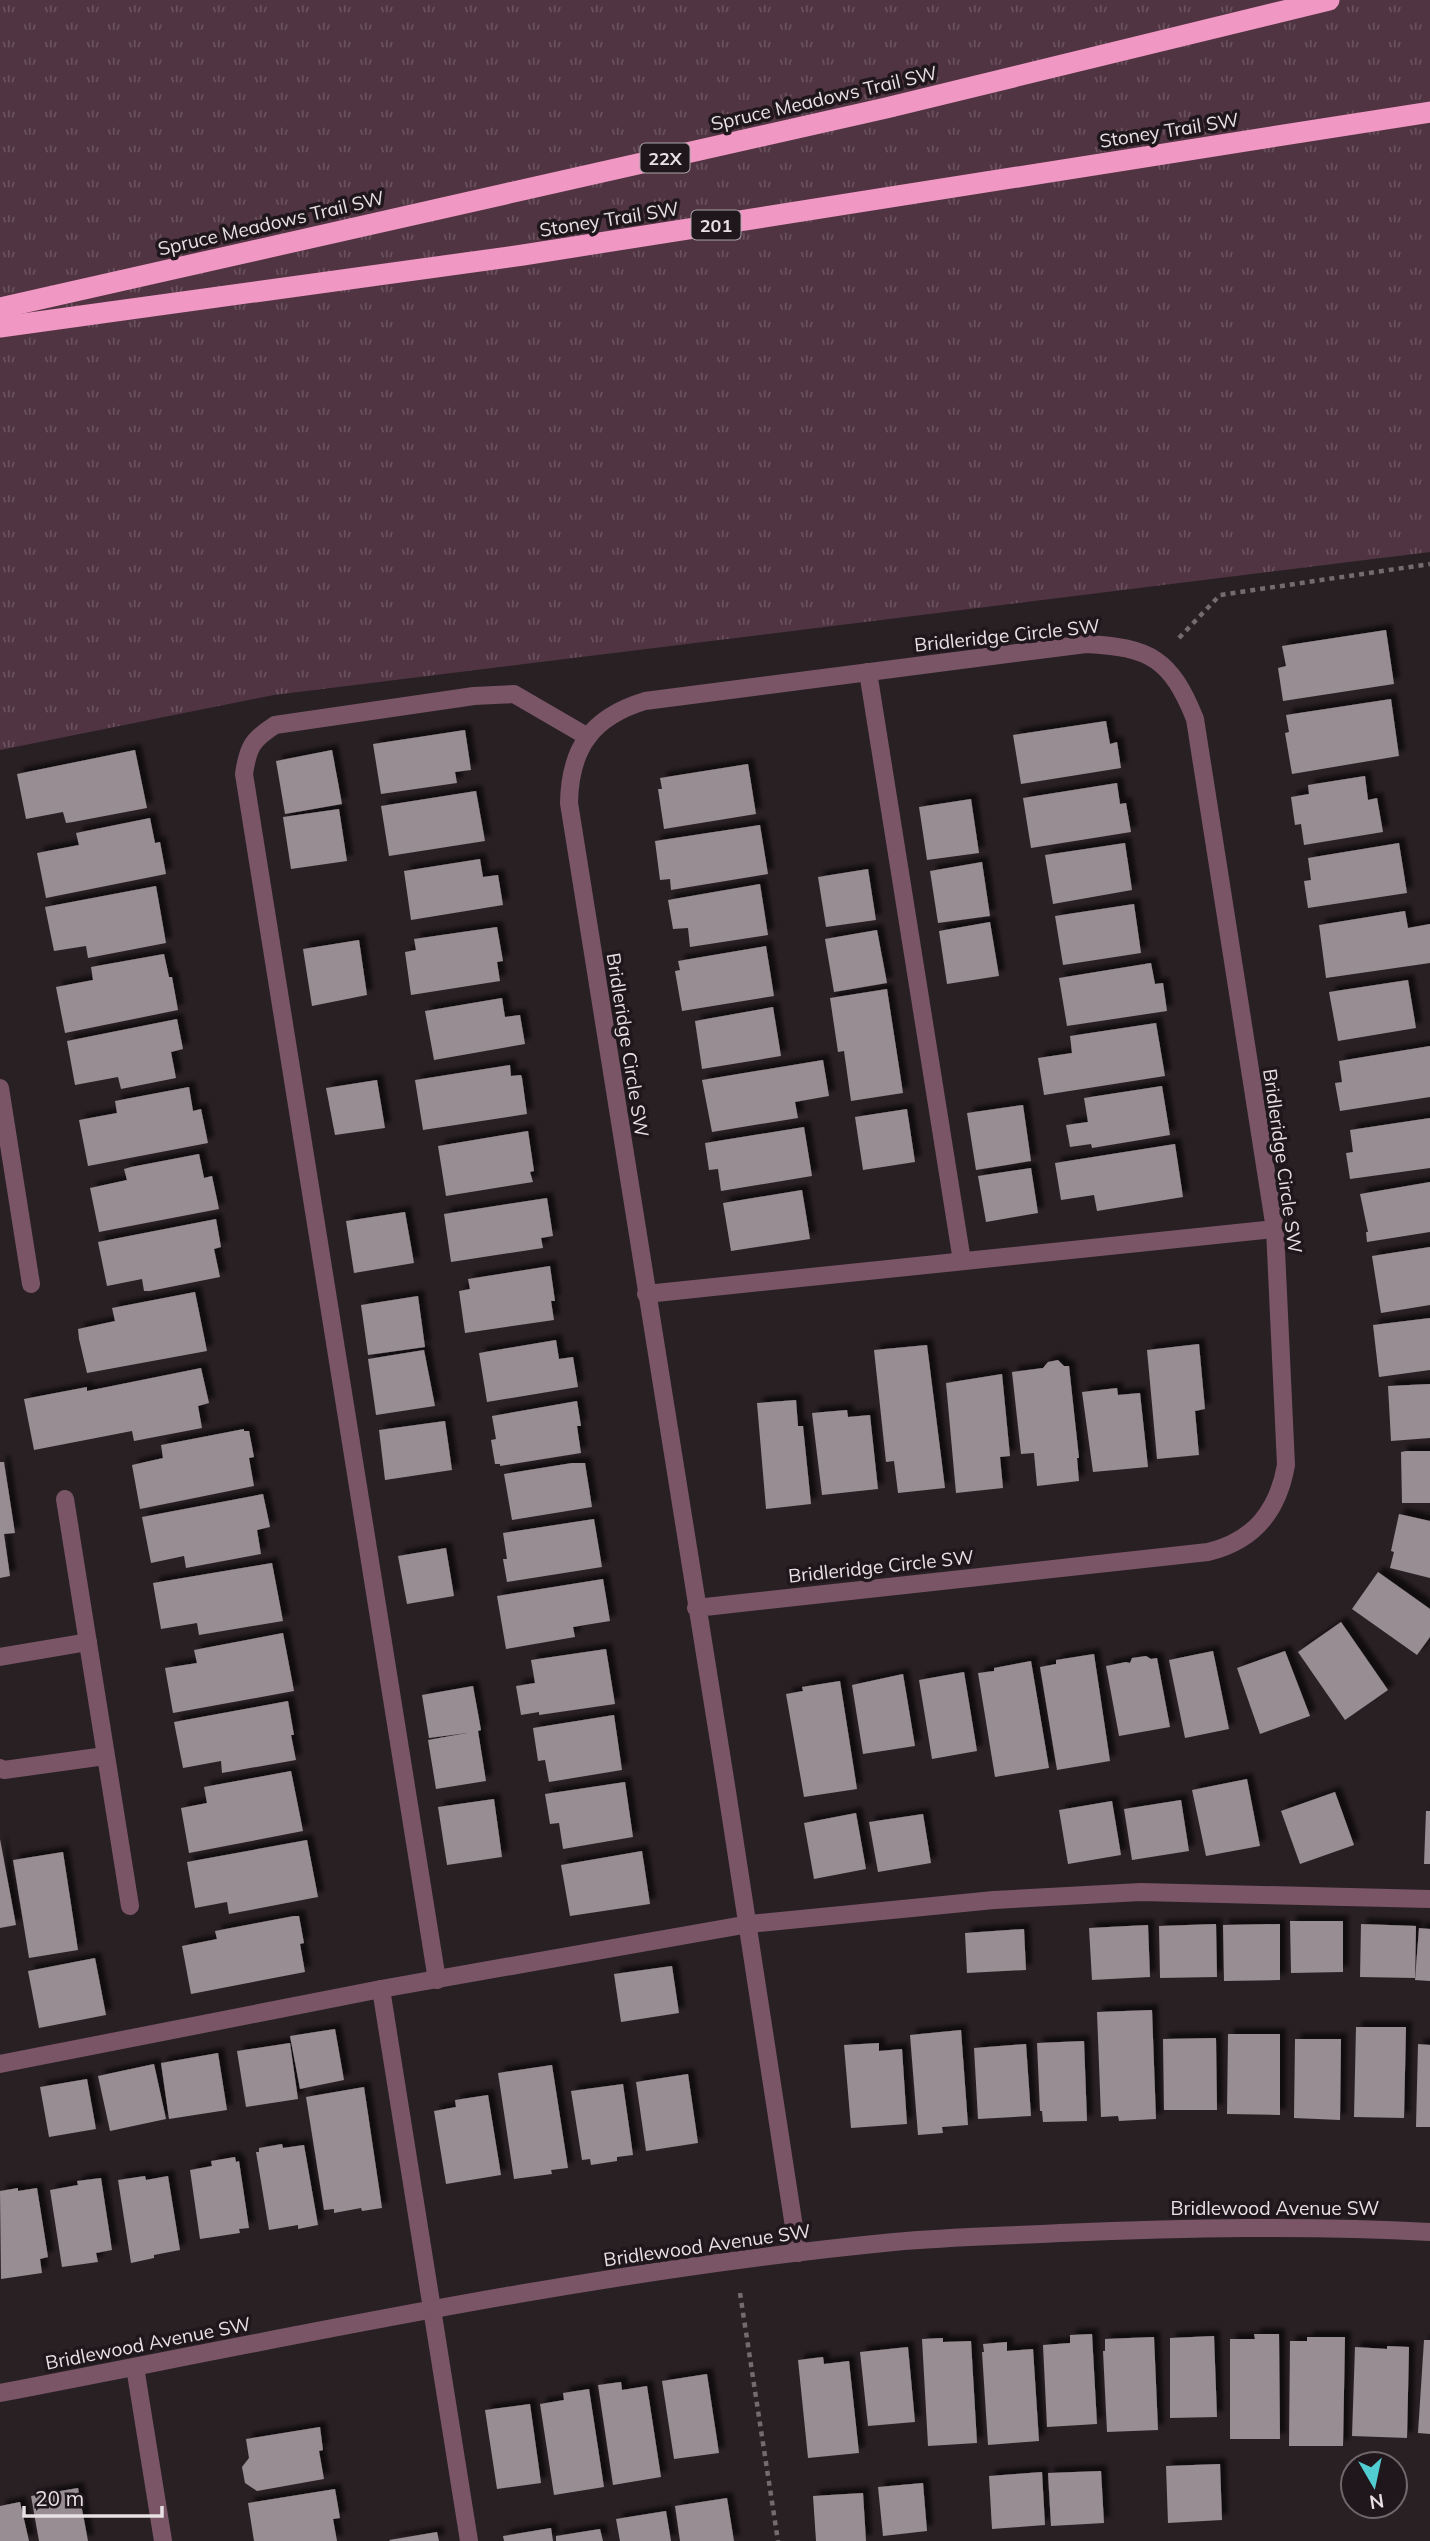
<svg xmlns="http://www.w3.org/2000/svg" width="1430" height="2541" font-family="Mulish,sans-serif">
<style>
.grass{fill:url(#grass-tufts)}
.building{fill:#988d92;filter:url(#shadow)}
.lines{fill:none;stroke-linecap:round;stroke-linejoin:round}
.path{stroke:#736b6f;stroke-width:4.5;stroke-dasharray:5 5;stroke-linecap:butt}
.service{stroke:#795566;stroke-width:18}
.minor{stroke:#795566;stroke-width:18}
.motorway{stroke:#f197c4;stroke-width:21}
.labels{text-anchor:middle;dominant-baseline:central;stroke-width:7;stroke-linejoin:round;paint-order:stroke}
.shield{fill:#1f171b;stroke:#aba4a8;stroke-width:2}
.shield-label{font-size:18px;font-weight:bold;fill:#e7e1e4}
.street-label{font-size:19px;fill:#e7e1e4;stroke:#1f171b}
</style>
<defs>
<pattern id="grass-tufts" width="24" height="20" patternUnits="userSpaceOnUse" patternTransform="scale(1.75)"><rect width="24" height="20" fill="#513442"/><path d="M3 7l-1-3M5 7V3M7 7l1-3M15 17l-1-3M17 17v-4M19 17l1-3" fill="none" stroke="#6a515d"/></pattern>
<filter id="shadow"><feDropShadow dx="6" dy="-6" stdDeviation="2" flood-color="#0009"/></filter>
</defs>
<rect width="100%" height="100%" fill="#292024"/>
<polygon class="grass" points="0,0 1430,0 1430,552 274,695 0,750"/>
<g class="building">
<polygon points="1386,630 1394,684 1283,701 1278,668 1286,666 1282,646"/>
<polygon points="1391,699 1399,756 1292,774 1285,733 1289,732 1286,715"/>
<polygon points="1106,721 1110,744 1117,742 1121,768 1021,784 1013,735"/>
<polygon points="465,730 471,770 455,772 457,783 381,794 373,744"/>
<polygon points="135,750 147,808 73,822 66,823 63,812 26,819 17,774"/>
<polygon points="332,750 342,804 285,814 276,761"/>
<polygon points="748,764 756,814 664,829 658,789 662,789 660,778"/>
<polygon points="1365,776 1368,800 1377,798 1383,832 1304,845 1301,824 1295,825 1291,797 1309,794 1308,785"/>
<polygon points="1117,783 1120,804 1126,803 1131,832 1031,848 1023,798"/>
<polygon points="476,791 485,841 389,856 381,806"/>
<polygon points="971,799 979,853 927,860 919,807"/>
<polygon points="339,809 347,861 291,869 283,817"/>
<polygon points="150,818 155,843 160,842 166,874 46,898 37,853 79,845 76,833"/>
<polygon points="760,825 768,874 671,890 670,879 660,880 655,841"/>
<polygon points="1125,843 1132,890 1053,904 1045,855"/>
<polygon points="1399,843 1407,893 1308,908 1304,881 1311,880 1308,858"/>
<polygon points="480,859 483,877 498,875 503,905 411,920 404,871"/>
<polygon points="982,862 990,916 938,923 930,871"/>
<polygon points="868,869 876,920 826,927 818,877"/>
<polygon points="760,884 768,935 690,947 688,928 673,929 668,900"/>
<polygon points="156,886 166,943 88,958 86,946 54,951 45,907"/>
<polygon points="1134,904 1141,953 1063,965 1055,916"/>
<polygon points="1405,911 1408,928 1430,924 1430,963 1326,978 1319,925"/>
<polygon points="990,922 999,976 947,984 939,931"/>
<polygon points="497,927 503,961 497,962 500,981 411,995 405,952 416,950 414,939"/>
<polygon points="877,930 887,983 834,992 825,939"/>
<polygon points="359,940 367,995 312,1006 303,949"/>
<polygon points="766,946 774,996 682,1011 675,971 680,970 678,961"/>
<polygon points="164,954 169,977 172,977 178,1010 65,1033 56,987 93,980 91,967"/>
<polygon points="1151,963 1155,984 1163,983 1167,1011 1067,1026 1059,978"/>
<polygon points="1408,980 1416,1028 1338,1041 1329,992"/>
<polygon points="887,989 903,1093 851,1101 844,1051 838,1052 830,998"/>
<polygon points="502,998 505,1017 520,1015 525,1044 434,1060 425,1011"/>
<polygon points="773,1007 781,1056 702,1069 695,1021"/>
<polygon points="177,1019 183,1049 171,1052 176,1078 121,1089 118,1077 75,1085 67,1041"/>
<polygon points="1156,1023 1165,1076 1044,1095 1038,1058 1072,1053 1070,1036"/>
<polygon points="1430,1046 1430,1097 1340,1111 1335,1083 1342,1082 1339,1061"/>
<polygon points="823,1060 829,1096 795,1102 798,1118 712,1132 702,1080"/>
<polygon points="510,1065 511,1076 521,1075 522,1078 527,1114 423,1130 415,1080"/>
<polygon points="377,1080 385,1128 335,1135 326,1088"/>
<polygon points="1162,1086 1170,1135 1092,1148 1091,1144 1070,1147 1066,1125 1088,1122 1084,1098"/>
<polygon points="189,1087 193,1111 201,1109 208,1143 88,1166 79,1120 117,1113 115,1101"/>
<polygon points="1023,1105 1031,1161 976,1170 967,1113"/>
<polygon points="907,1109 915,1162 863,1170 855,1117"/>
<polygon points="1430,1118 1430,1168 1350,1179 1346,1153 1353,1152 1350,1130"/>
<polygon points="804,1127 812,1176 721,1191 718,1169 709,1170 705,1143"/>
<polygon points="528,1131 534,1171 530,1172 533,1182 446,1196 438,1146"/>
<polygon points="1175,1144 1183,1197 1097,1211 1094,1195 1061,1200 1055,1163"/>
<polygon points="199,1154 204,1178 212,1176 219,1209 99,1232 90,1188 127,1180 124,1169 131,1167"/>
<polygon points="1031,1168 1038,1213 986,1222 978,1176"/>
<polygon points="1430,1182 1430,1232 1367,1242 1366,1232 1368,1232 1360,1194"/>
<polygon points="802,1190 810,1239 731,1251 723,1203"/>
<polygon points="547,1198 553,1236 541,1238 543,1248 451,1262 444,1214"/>
<polygon points="405,1212 414,1263 354,1273 346,1221"/>
<polygon points="216,1219 221,1247 214,1249 220,1277 150,1291 144,1291 142,1279 107,1286 98,1242"/>
<polygon points="1430,1247 1430,1305 1381,1313 1372,1256"/>
<polygon points="550,1266 555,1301 551,1301 554,1320 465,1333 459,1291 470,1289 468,1279"/>
<polygon points="195,1292 207,1351 87,1373 79,1339 78,1329 115,1321 112,1308"/>
<polygon points="418,1296 425,1347 368,1355 361,1305"/>
<polygon points="1430,1318 1430,1370 1379,1377 1373,1325"/>
<polygon points="556,1340 559,1359 573,1357 578,1387 487,1402 479,1353"/>
<polygon points="1199,1344 1205,1409 1195,1411 1199,1455 1157,1459 1147,1350"/>
<polygon points="927,1345 945,1488 898,1493 894,1461 886,1462 874,1350"/>
<polygon points="424,1350 435,1406 376,1415 368,1359"/>
<polygon points="1058,1360 1064,1366 1069,1366 1079,1458 1077,1458 1079,1481 1037,1486 1034,1453 1021,1454 1012,1372 1043,1368 1048,1362"/>
<polygon points="201,1368 209,1403 198,1406 202,1428 134,1441 132,1431 34,1450 24,1399 87,1387 87,1391"/>
<polygon points="1002,1374 1010,1456 1000,1457 1003,1488 956,1493 946,1383"/>
<polygon points="1430,1384 1430,1438 1391,1441 1388,1386"/>
<polygon points="1117,1388 1118,1395 1140,1393 1148,1467 1093,1472 1082,1392"/>
<polygon points="796,1400 798,1426 803,1426 811,1504 766,1509 757,1403"/>
<polygon points="577,1401 581,1426 577,1426 581,1453 500,1466 500,1464 495,1464 491,1440 496,1439 492,1416"/>
<polygon points="847,1410 848,1417 870,1415 878,1489 822,1495 812,1413"/>
<polygon points="445,1421 452,1470 385,1480 379,1430"/>
<polygon points="244,1429 244,1431 249,1431 254,1457 249,1458 254,1486 140,1509 132,1465 163,1458 161,1445"/>
<polygon points="1406,1451 1430,1451 1430,1503 1402,1503 1401,1452"/>
<polygon points="0,1462 4,1462 15,1533 4,1534 10,1576 0,1578"/>
<polygon points="572,1463 585,1463 592,1507 512,1520 504,1474"/>
<polygon points="263,1494 270,1527 257,1530 261,1554 186,1568 184,1556 151,1563 142,1517"/>
<polygon points="1399,1514 1430,1521 1430,1578 1390,1568 1394,1552 1391,1551"/>
<polygon points="594,1519 602,1567 507,1582 503,1559 507,1559 503,1533"/>
<polygon points="446,1548 454,1596 407,1604 398,1556"/>
<polygon points="272,1563 283,1621 199,1635 197,1623 161,1629 153,1583"/>
<polygon points="1378,1572 1430,1609 1430,1637 1417,1655 1352,1609"/>
<polygon points="603,1579 610,1621 573,1627 575,1637 506,1649 497,1596"/>
<polygon points="1341,1622 1388,1690 1345,1720 1298,1652"/>
<polygon points="283,1633 294,1691 173,1713 165,1668 197,1663 194,1650"/>
<polygon points="606,1649 615,1704 539,1715 539,1712 521,1715 516,1686 535,1683 531,1660"/>
<polygon points="1213,1651 1229,1729 1185,1738 1169,1660"/>
<polygon points="1285,1651 1310,1716 1260,1734 1237,1668"/>
<polygon points="1094,1654 1110,1761 1057,1770 1040,1667 1056,1664 1056,1660"/>
<polygon points="1146,1656 1151,1659 1157,1658 1170,1727 1119,1736 1106,1666 1126,1662 1130,1663 1132,1658"/>
<polygon points="1031,1661 1049,1768 995,1777 978,1673 994,1671 994,1668"/>
<polygon points="964,1672 977,1751 932,1759 919,1680"/>
<polygon points="903,1674 915,1746 863,1754 852,1685"/>
<polygon points="840,1681 857,1789 804,1797 786,1694 803,1691 802,1687"/>
<polygon points="473,1686 481,1730 478,1731 486,1781 436,1789 428,1740 467,1733 429,1738 422,1695"/>
<polygon points="288,1701 294,1735 291,1735 296,1760 222,1773 221,1761 183,1768 174,1722"/>
<polygon points="614,1715 622,1770 549,1782 545,1760 538,1761 533,1728"/>
<polygon points="291,1771 303,1831 189,1853 181,1808 207,1803 204,1787"/>
<polygon points="1247,1779 1260,1846 1206,1856 1192,1790"/>
<polygon points="625,1782 633,1837 563,1849 559,1823 550,1824 545,1794"/>
<polygon points="1335,1792 1354,1845 1300,1864 1281,1811"/>
<polygon points="494,1799 502,1857 447,1865 438,1807"/>
<polygon points="1181,1800 1189,1851 1132,1860 1124,1809"/>
<polygon points="1112,1801 1121,1855 1068,1864 1059,1810"/>
<polygon points="1426,1811 1430,1811 1430,1864 1424,1864"/>
<polygon points="856,1813 866,1869 814,1879 804,1823"/>
<polygon points="923,1814 931,1863 878,1872 869,1822"/>
<polygon points="0,1839 16,1925 0,1928"/>
<polygon points="307,1840 318,1897 229,1914 227,1902 195,1908 187,1862"/>
<polygon points="642,1851 650,1904 570,1916 561,1865"/>
<polygon points="63,1852 78,1950 29,1958 13,1860"/>
<polygon points="294,1916 299,1916 304,1943 300,1944 305,1972 191,1994 182,1946 217,1939 215,1931"/>
<polygon points="1290,1921 1343,1921 1343,1972 1291,1973"/>
<polygon points="1216,1924 1217,1977 1160,1978 1159,1926"/>
<polygon points="1280,1924 1280,1980 1224,1981 1223,1925"/>
<polygon points="1361,1924 1416,1926 1415,1978 1360,1977"/>
<polygon points="1148,1925 1150,1977 1092,1980 1089,1928"/>
<polygon points="1419,1928 1430,1929 1430,1981 1415,1980"/>
<polygon points="1024,1929 1026,1970 967,1973 965,1933"/>
<polygon points="95,1958 106,2015 39,2028 28,1971"/>
<polygon points="672,1966 679,2013 621,2022 614,1974"/>
<polygon points="1152,2010 1156,2119 1119,2121 1118,2116 1101,2117 1097,2012"/>
<polygon points="1356,2027 1406,2027 1404,2118 1354,2117"/>
<polygon points="335,2029 344,2080 300,2089 290,2036"/>
<polygon points="961,2030 968,2125 942,2127 943,2133 918,2135 910,2035"/>
<polygon points="1228,2034 1280,2034 1280,2115 1227,2114"/>
<polygon points="1216,2038 1217,2110 1164,2110 1163,2039"/>
<polygon points="1295,2039 1341,2039 1340,2120 1294,2118"/>
<polygon points="1084,2041 1087,2121 1043,2122 1042,2111 1040,2111 1037,2043"/>
<polygon points="290,2043 298,2099 246,2107 237,2051"/>
<polygon points="879,2043 879,2051 902,2049 907,2124 851,2128 844,2045"/>
<polygon points="1026,2044 1031,2116 978,2119 974,2048"/>
<polygon points="1418,2044 1430,2045 1430,2127 1416,2127"/>
<polygon points="218,2053 227,2110 169,2119 161,2063"/>
<polygon points="154,2064 166,2119 110,2131 98,2076"/>
<polygon points="552,2065 568,2168 551,2170 552,2174 514,2179 498,2073"/>
<polygon points="688,2074 698,2143 646,2151 636,2082"/>
<polygon points="87,2079 96,2129 49,2137 40,2087"/>
<polygon points="623,2084 633,2155 617,2157 617,2161 591,2165 590,2159 582,2160 571,2091"/>
<polygon points="364,2087 382,2208 362,2211 361,2208 334,2213 334,2209 324,2210 306,2097"/>
<polygon points="488,2095 501,2175 446,2184 434,2111 456,2107 455,2100"/>
<polygon points="282,2144 283,2148 304,2145 318,2225 298,2229 298,2225 269,2230 256,2152 259,2152 259,2148"/>
<polygon points="235,2157 236,2162 239,2161 249,2228 239,2229 240,2233 200,2239 190,2170 212,2166 211,2161"/>
<polygon points="145,2176 146,2180 168,2176 180,2250 154,2255 154,2258 131,2263 118,2180"/>
<polygon points="101,2178 112,2250 96,2253 98,2262 62,2267 50,2190 78,2185 77,2181"/>
<polygon points="18,2188 18,2191 37,2188 48,2257 40,2259 42,2273 1,2279 0,2191"/>
<polygon points="1092,2334 1097,2424 1047,2427 1043,2345 1070,2343 1070,2335"/>
<polygon points="1254,2334 1279,2334 1280,2439 1230,2439 1230,2339 1255,2339"/>
<polygon points="1214,2336 1217,2417 1170,2418 1170,2338"/>
<polygon points="1154,2337 1158,2430 1107,2432 1103,2351 1105,2351 1105,2339"/>
<polygon points="1307,2337 1345,2337 1343,2446 1289,2446 1290,2341 1307,2341"/>
<polygon points="943,2338 943,2342 971,2341 977,2443 928,2446 922,2339"/>
<polygon points="1424,2340 1430,2340 1430,2434 1418,2433"/>
<polygon points="1007,2342 1007,2351 1033,2349 1039,2441 988,2445 982,2352 984,2352 983,2344"/>
<polygon points="1387,2346 1409,2347 1407,2438 1352,2436 1355,2347 1387,2349"/>
<polygon points="908,2347 915,2422 868,2426 860,2352"/>
<polygon points="823,2357 824,2364 849,2361 859,2453 808,2458 798,2360"/>
<polygon points="707,2374 719,2453 674,2459 662,2381"/>
<polygon points="621,2382 622,2390 647,2386 661,2477 613,2485 598,2385"/>
<polygon points="589,2389 604,2487 554,2495 540,2404 564,2400 563,2393"/>
<polygon points="530,2404 541,2483 497,2489 485,2410"/>
<polygon points="320,2427 323,2450 319,2451 324,2479 257,2491 245,2483 242,2467 249,2458 246,2439"/>
<polygon points="1220,2464 1222,2520 1168,2523 1166,2466"/>
<polygon points="1101,2471 1104,2523 1051,2526 1048,2473"/>
<polygon points="1042,2472 1045,2525 992,2529 989,2476"/>
<polygon points="923,2483 927,2531 883,2536 878,2487"/>
<polygon points="78,2488 88,2541 39,2541 31,2496"/>
<polygon points="335,2489 340,2518 333,2519 337,2541 254,2541 248,2503"/>
<polygon points="863,2493 866,2541 816,2541 813,2496"/>
<polygon points="727,2498 734,2541 680,2541 675,2506"/>
<polygon points="20,2502 29,2541 0,2541 0,2506"/>
<polygon points="666,2511 671,2541 620,2541 616,2519"/>
<polygon points="551,2528 553,2541 504,2541 503,2536"/>
<polygon points="600,2529 603,2541 556,2541 556,2536"/>
<polygon points="437,2532 439,2541 390,2541 389,2540"/>
</g>
<g class="lines">
<g class="path">
<polyline points="1179,638 1220,595 1430,564"/>
<polyline points="740,2293 778,2541"/>
</g>
<g class="service">
<polyline points="868,672 962,1261"/>
<polyline points="646,1294 1275,1229"/>
<path d="M437,1980L244,774C248,747 252,740 275,725L474,696L514,694L588,737"/>
<polyline points="381,1989 469,2541"/>
<polyline points="0,2064 381,1989 749,1924 994,1900 1141,1892 1430,1899"/>
</g>
<g class="minor">
<polyline points="0,1088 31,1284"/>
<polyline points="65,1499 130,1906"/>
<path d="M696,1608L1208,1552C1254,1541 1278,1511 1286,1465L1275,1229L1195,719C1171,659 1150,647 1086,644L645,701C592,717 570,748 569,803C645,1287 726,1769 798,2253"/>
<polyline points="0,1657 88,1642"/>
<polyline points="0,1768 4,1770 105,1756"/>
<polyline points="135,2367 163,2541"/>
<path d="M0,2393C296,2336 593,2271 894,2242C949,2237 1005,2236 1060,2233C1183,2228 1307,2225 1430,2232"/>
</g>
<g class="motorway">
<polyline points="0,308 886,108 1329,0"/>
<polyline points="0,327 523,255 1430,112"/>
</g>
</g>
<g class="labels">
<g class="shield">
<rect x="640.5" y="143.5" width="49" height="29" rx="5"/>
<rect x="691.5" y="210.5" width="49" height="29" rx="5"/>
</g>
<g class="shield-label">
<text x="665" y="158">22X</text>
<text x="716" y="225">201</text>
</g>
<g class="street-label">
<text transform="translate(824 98) rotate(-13)">Spruce Meadows Trail SW</text>
<text transform="translate(1169 130) rotate(-9)">Stoney Trail SW</text>
<text transform="translate(609 219) rotate(-9)">Stoney Trail SW</text>
<text transform="translate(271 223) rotate(-13)">Spruce Meadows Trail SW</text>
<text transform="translate(1007 635) rotate(-6)">Bridleridge Circle SW</text>
<text transform="translate(628 1045) rotate(81)">Bridleridge Circle SW</text>
<text transform="translate(1283 1161) rotate(82)">Bridleridge Circle SW</text>
<text transform="translate(881 1566) rotate(-6)">Bridleridge Circle SW</text>
<text x="1275" y="2208">Bridlewood Avenue SW</text>
<text transform="translate(707 2245) rotate(-8)">Bridlewood Avenue SW</text>
<text transform="translate(148 2343) rotate(-11)">Bridlewood Avenue SW</text>
</g>
</g>
<g transform="translate(1374 2485) rotate(171)"><circle r="33" fill="#1f171b" stroke="#6f686b" stroke-width="2"/>
<path d="M0-5L12 26L0 18L-12 26Z" fill="#51ccd1"/>
<text y="-10" font-size="19" font-weight="bold" text-anchor="middle" fill="#e7e1e4">N</text>
</g>
<path d="M24 2506v10h138v-10" fill="none" stroke="#e7e1e4" stroke-width="3.5"/>
<text x="35" y="2506" font-size="21" fill="#e7e1e4" stroke="#1f171b" stroke-width="5" paint-order="stroke">20 m</text>
</svg>
